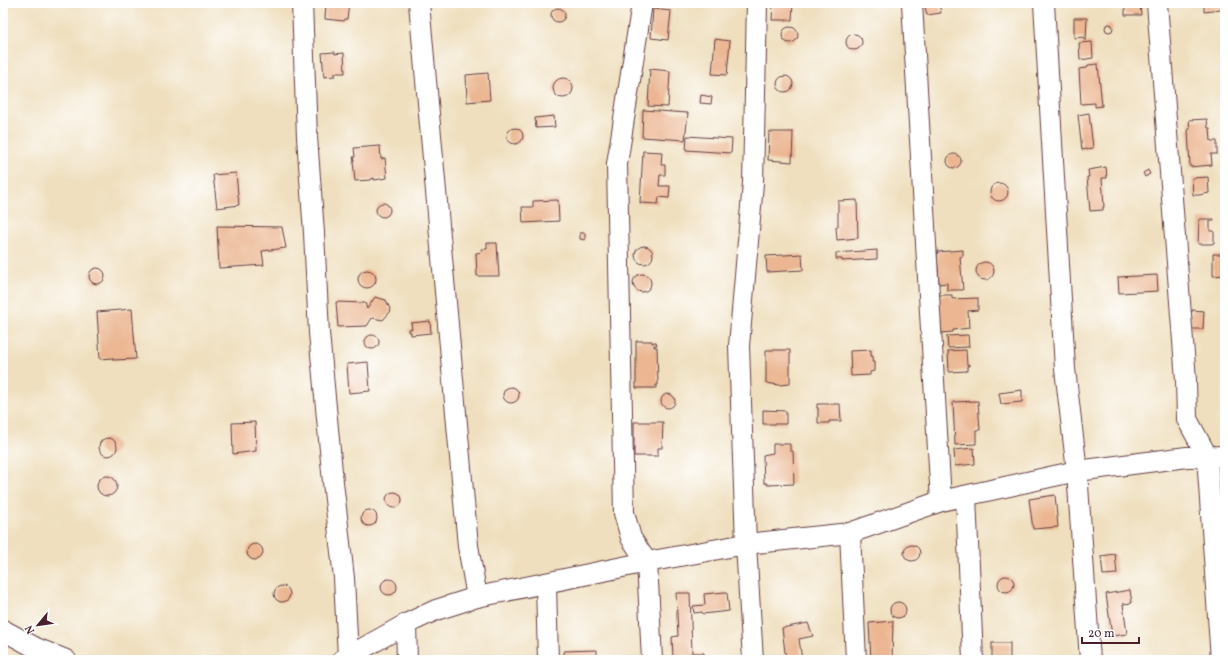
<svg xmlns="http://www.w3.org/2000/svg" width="1228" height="663" font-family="Vollkorn,serif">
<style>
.building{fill:#ebb691}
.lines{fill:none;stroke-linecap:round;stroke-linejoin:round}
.street-casing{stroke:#633c41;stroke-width:22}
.street{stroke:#fff;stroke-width:20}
</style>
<rect width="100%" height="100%" fill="#fff"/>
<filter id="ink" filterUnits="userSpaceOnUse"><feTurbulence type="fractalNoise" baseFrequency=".025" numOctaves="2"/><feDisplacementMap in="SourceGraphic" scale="8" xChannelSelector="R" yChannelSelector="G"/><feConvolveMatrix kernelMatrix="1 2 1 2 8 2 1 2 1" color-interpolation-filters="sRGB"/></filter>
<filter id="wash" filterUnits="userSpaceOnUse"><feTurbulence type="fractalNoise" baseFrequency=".012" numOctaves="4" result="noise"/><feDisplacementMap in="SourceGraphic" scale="16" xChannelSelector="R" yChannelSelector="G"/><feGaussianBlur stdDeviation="0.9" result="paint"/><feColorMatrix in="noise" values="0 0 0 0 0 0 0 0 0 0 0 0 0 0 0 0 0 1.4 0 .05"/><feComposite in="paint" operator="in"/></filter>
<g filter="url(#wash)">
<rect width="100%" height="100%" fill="#efdfbe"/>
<g id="blocks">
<g class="building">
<polygon points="326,3 349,3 347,19 345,19 344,21 325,19"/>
<polygon points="773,3 793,3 792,20 772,20"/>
<polygon points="924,3 939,3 941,13 927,15"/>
<polygon points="1125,3 1140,3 1141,15 1125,15"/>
<polygon points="1204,3 1221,3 1221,10 1204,12"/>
<circle cx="558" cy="15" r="7"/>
<polygon points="653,9 671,11 668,40 651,38"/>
<polygon points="1074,18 1087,18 1086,40 1084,40 1084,37 1074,38"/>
<circle cx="1109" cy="28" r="4"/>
<circle cx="790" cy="35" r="8"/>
<circle cx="854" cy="42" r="8"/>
<polygon points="715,39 730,41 727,75 712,74"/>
<polygon points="1092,42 1093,58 1080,60 1079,43"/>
<polygon points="335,52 335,54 344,53 345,73 335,73 335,76 324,77 322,53"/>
<polygon points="1098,64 1102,106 1095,107 1095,103 1081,104 1079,69 1087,68 1088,65"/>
<polygon points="650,69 670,71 668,107 648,106"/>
<polygon points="488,73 490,100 467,102 466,75"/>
<circle cx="785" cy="84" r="8"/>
<circle cx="563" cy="88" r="10"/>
<polygon points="701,95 712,97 711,104 700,103"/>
<polygon points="643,110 688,113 685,140 642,137"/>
<polygon points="1089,113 1093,148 1082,150 1078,115"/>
<polygon points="554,116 555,127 536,128 535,118"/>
<polygon points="1207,119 1208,128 1210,128 1211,141 1217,141 1217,154 1211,154 1212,165 1190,167 1188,129 1190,129 1189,120"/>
<circle cx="515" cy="136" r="8"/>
<polygon points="769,132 793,132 792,162 768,160"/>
<polygon points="687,136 732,139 731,153 686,150"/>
<polygon points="380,146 381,159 385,158 387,178 374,180 374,178 371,179 371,180 355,181 353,161 354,161 353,157 355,157 354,148"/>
<polygon points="643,151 662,152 661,165 665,165 665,175 660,175 659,186 670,186 669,198 659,197 658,204 640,203"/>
<circle cx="954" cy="161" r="7"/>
<polygon points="1106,167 1107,178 1102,178 1104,207 1103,207 1103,210 1090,211 1087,177 1089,177 1088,170"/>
<polygon points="1148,170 1150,174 1145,177 1143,173"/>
<polygon points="236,173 239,205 217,208 213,175"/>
<polygon points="1208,177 1209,193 1199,195 1193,195 1192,178"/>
<circle cx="999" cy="192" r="9"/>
<polygon points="558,200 559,221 523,223 522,207 533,207 533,201"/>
<polygon points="857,200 858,238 837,240 836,227 838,227 838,201"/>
<circle cx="383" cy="210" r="7"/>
<polygon points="1199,219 1214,219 1214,221 1210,221 1210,231 1214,231 1214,243 1211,244 1198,244"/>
<polygon points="217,226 282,227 286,248 262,251 264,265 219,268"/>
<polygon points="580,233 585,233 585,240 580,239"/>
<polygon points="487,243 497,243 499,276 477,276 476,253 482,252 482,249 487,249"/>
<circle cx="644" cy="255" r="9"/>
<polygon points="877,250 877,259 842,261 842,259 836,259 836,253"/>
<polygon points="963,250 963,256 960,257 963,290 947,290 947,283 939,284 937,252"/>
<polygon points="802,254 803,270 767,272 766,256"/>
<polygon points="1213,254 1225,254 1225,275 1213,276"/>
<circle cx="985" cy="271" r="9"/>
<circle cx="97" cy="276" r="8"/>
<circle cx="367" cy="279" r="9"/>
<circle cx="642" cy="283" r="9"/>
<polygon points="1157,275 1158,291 1119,293 1118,277"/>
<polygon points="938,295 952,295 952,299 978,298 978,310 968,311 969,328 953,330 953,332 940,333"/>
<polygon points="375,297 386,300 391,311 383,320 372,318 367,326 338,327 336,302 365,303 367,309"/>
<polygon points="132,309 136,359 113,360 113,358 100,359 97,312"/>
<polygon points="1192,310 1204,311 1203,329 1190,329 1190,312 1192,312"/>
<polygon points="430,321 431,333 411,335 411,332 408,332 408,329 412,329 411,323"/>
<polygon points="968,335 969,347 948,348 947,336"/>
<circle cx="372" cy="342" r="7"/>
<polygon points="636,341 652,341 652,343 653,343 654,342 656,342 657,345 654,345 654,347 657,347 658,385 656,385 656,388 636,388"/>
<polygon points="766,350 790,350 790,384 779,385 766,383"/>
<polygon points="871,350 871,356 873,356 872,362 874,362 874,371 870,372 870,375 851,376 850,351"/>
<polygon points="966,350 967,365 969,364 969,366 967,366 967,371 949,372 948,351"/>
<polygon points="368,362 370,391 349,393 347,364"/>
<circle cx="511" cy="395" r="8"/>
<polygon points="1022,390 1022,402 1001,404 999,393"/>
<circle cx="668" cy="401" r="7"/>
<polygon points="978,401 980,430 976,430 976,444 955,445 953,402"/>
<polygon points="817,404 840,404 841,421 829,421 829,423 818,423 818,408 817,408"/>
<polygon points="763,410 786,411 786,424 763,424"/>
<polygon points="255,422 256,451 233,454 232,423"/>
<polygon points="634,422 663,422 662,448 658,448 658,456 634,456"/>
<circle cx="108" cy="447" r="9"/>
<polygon points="773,444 790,444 790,451 793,451 794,484 767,485 767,483 764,483 763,455 773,453"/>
<polygon points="974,448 975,464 955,466 954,450"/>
<circle cx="107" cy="486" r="10"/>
<circle cx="394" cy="500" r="8"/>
<polygon points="1055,495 1058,527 1033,529 1029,499"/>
<circle cx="369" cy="518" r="8"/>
<circle cx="255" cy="552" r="8"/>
<circle cx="912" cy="553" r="8"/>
<polygon points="1115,554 1117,574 1103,575 1101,556"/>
<circle cx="1006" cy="584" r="8"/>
<circle cx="389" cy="587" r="8"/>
<circle cx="282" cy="594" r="8"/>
<polygon points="1130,590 1132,603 1123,604 1127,634 1112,636 1106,594"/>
<polygon points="725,592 727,593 729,611 703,614 702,612 694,613 693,606 705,605 704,594"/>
<polygon points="676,593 690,593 692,653 704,653 704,660 679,660 679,657 673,658 672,637 678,636"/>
<circle cx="898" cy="610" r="8"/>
<polygon points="893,621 892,660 871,660 869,623"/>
<polygon points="808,623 813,636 799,639 802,660 786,660 782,628"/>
<rect x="992" y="643" width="18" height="17"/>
<polygon points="597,650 597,660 564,660 564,651"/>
</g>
</g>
</g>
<g filter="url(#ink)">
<use href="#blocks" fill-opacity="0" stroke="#633c41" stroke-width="1"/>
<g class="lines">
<defs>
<g id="street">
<polyline points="302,3 307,137 314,233 319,333 333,482 344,578 348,657"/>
<polyline points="419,3 468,546 477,597"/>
<polyline points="642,3 617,164 624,513 631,538 647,562 652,660"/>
<polyline points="912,3 941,501"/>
<polyline points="1044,3 1065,369 1077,471 1090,660"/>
<polyline points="1157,3 1186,380 1187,419 1207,456 1221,660"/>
<polyline points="966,496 973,660"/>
<polyline points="850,533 856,660"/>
<polyline points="546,584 548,660"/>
<polyline points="406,624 407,660"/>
<polyline points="3,630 36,648 66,660"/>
<polyline points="342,660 406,624 436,610 477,597 647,562 746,544 850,533 941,501 1077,471 1187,457 1225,456"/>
<polyline points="753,660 746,544 739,346 753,183 757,3"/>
</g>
</defs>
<use href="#street" class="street-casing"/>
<use href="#street" class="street"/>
</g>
</g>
<rect width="1228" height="663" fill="none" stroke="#fff" stroke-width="16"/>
<g transform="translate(38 625) rotate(241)" stroke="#ffffff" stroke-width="3" paint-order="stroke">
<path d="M0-3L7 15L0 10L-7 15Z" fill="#4a1f2b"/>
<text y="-6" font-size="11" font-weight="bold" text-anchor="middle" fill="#4a1f2b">N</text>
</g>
<path d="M1082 637v6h57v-6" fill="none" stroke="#4a1f2b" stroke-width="2"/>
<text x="1088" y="637" font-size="12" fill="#4a1f2b" stroke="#ffffff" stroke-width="3" paint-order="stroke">20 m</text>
</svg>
